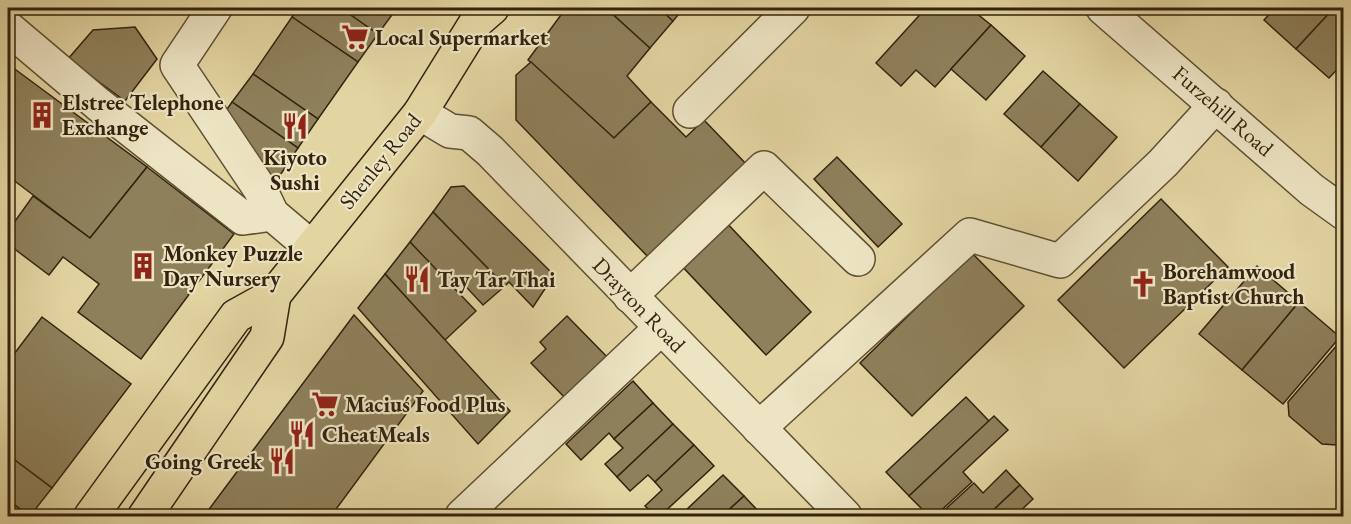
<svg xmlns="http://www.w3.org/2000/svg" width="1351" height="524" font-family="'EB Garamond',serif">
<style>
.building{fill:#8e805b;stroke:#32230f;stroke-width:1.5}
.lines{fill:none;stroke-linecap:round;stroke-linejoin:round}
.minor-casing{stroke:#5e5034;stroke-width:36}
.major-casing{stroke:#32230f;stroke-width:36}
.minor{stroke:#ede4c3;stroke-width:33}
.major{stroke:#e3d5a2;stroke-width:33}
.labels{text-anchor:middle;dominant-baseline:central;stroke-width:4.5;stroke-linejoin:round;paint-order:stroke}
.poi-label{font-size:22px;font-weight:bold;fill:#32230f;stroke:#ede4c3;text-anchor:start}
.street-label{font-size:22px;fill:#32230f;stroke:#ede4c3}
</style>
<rect width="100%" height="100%" fill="#e3d5a2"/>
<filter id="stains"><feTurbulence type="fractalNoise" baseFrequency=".00333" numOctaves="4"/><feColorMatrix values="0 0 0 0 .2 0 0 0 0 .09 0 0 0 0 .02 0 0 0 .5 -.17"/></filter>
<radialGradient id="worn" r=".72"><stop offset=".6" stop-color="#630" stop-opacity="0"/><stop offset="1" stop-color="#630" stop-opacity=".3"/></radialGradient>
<g class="building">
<polygon points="299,8 341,8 378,34 358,62 292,17"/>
<polygon points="341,8 397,8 378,34"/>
<polygon points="566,8 606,8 650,48 627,76 651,102 614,138 528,60"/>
<polygon points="606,8 659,8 673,21 650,48"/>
<polygon points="659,8 684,8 673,21"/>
<polygon points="926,8 970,8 991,25 935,87 916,70 901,86 876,63"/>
<polygon points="1275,8 1334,8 1296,49 1264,20"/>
<polygon points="1334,8 1344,13 1344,62 1329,78 1296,49"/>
<polygon points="292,17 358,62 318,119 253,74"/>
<polygon points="991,25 1025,56 986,100 951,69"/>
<polygon points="135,27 157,59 125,101 68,59 93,30"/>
<polygon points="531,62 614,138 651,102 686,137 704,120 749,167 651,260 516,120 516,75"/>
<polygon points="8,64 147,167 90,238 8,176"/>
<polygon points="1043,71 1080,104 1041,147 1004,114"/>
<polygon points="253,74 318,119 298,148 232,102"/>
<polygon points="232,102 298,148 277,180 252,161 223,115"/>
<polygon points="1080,104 1117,137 1078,181 1041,147"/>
<polygon points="837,157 902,224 878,247 814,179"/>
<polygon points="147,167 234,234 141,359 78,312 99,284 63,257 49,275 8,244 8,231 33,196 90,238"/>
<polygon points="464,186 554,275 533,307 509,282 505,286 433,212 451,187"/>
<polygon points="1161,199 1228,267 1124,368 1058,300"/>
<polygon points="433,212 505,286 483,305 457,277 449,284 410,242"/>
<polygon points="722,218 811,312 766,355 677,261"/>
<polygon points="410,242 476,311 445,340 385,274"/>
<polygon points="972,253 1024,306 912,416 860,363"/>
<polygon points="1257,266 1299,302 1242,370 1199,334"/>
<polygon points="385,274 510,411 478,444 358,308"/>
<polygon points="1299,302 1340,337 1283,404 1242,370"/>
<polygon points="354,315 423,391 331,516 204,516"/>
<polygon points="567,316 612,362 570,403 531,363 546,349 540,342"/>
<polygon points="42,317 131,384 52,488 8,455 8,362"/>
<polygon points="1338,344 1344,348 1344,438 1337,445 1322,444 1289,416 1288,402"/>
<polygon points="633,381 653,403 614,439 609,433 581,460 566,444"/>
<polygon points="966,397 989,421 909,496 886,472"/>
<polygon points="653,403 673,424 617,477 605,464 623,448 614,439"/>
<polygon points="994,416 1008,430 963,472 972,482 935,516 929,516 909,496"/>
<polygon points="673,424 694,445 655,482 648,475 630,491 617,477"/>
<polygon points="694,445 714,466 660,516 656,516 645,506 662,490 655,482"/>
<polygon points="8,455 52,488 30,516 8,500"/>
<polygon points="1006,470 1020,485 987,516 938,516 974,483 983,493"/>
<polygon points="723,475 744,496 722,516 689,516 684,512"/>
<polygon points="1020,485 1033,499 1015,516 987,516"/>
<polygon points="744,496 763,516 722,516"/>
<polygon points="8,500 29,516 8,516"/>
</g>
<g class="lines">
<defs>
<g id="minor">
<polyline points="215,8 177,65 260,189 272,214 311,247"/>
<polyline points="1103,8 1312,190 1344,213"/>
<polyline points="8,28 98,104 243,218 272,214"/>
<polyline points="690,111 793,8"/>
<polyline points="420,113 450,131 469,133 490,151 845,516"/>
<polyline points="630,296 764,168 858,259"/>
<polyline points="759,428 970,235 1060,261 1163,163 1216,105"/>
<polyline points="462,516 661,328"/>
</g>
<g id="major">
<polyline points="91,516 236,316 274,295 420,113 477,21 492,8"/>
<polyline points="145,516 267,337 274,295"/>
</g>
</defs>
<use href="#minor" class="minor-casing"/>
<use href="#major" class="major-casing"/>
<use href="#minor" class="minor"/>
<use href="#major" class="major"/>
</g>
<defs>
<symbol id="supermarket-bare" viewBox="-9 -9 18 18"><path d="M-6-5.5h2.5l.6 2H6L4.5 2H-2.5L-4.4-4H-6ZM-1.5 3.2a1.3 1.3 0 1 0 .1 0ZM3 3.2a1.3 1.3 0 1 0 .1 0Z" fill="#8f2418" stroke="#ede4c3" stroke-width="2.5" paint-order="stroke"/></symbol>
<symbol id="building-bare" viewBox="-9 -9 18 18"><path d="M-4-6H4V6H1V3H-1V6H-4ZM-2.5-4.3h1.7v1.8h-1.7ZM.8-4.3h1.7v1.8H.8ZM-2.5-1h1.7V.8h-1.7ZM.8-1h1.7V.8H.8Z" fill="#8f2418" stroke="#ede4c3" stroke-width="2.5" paint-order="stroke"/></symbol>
<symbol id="restaurant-bare" viewBox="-9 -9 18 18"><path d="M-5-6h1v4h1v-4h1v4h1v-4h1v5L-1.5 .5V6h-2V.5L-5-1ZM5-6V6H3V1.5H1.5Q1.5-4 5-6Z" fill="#8f2418" stroke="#ede4c3" stroke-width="2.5" paint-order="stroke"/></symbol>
<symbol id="church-bare" viewBox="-9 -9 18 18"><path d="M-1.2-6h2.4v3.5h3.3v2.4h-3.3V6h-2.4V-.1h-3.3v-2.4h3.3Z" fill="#8f2418" stroke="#ede4c3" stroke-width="2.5" paint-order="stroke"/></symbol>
</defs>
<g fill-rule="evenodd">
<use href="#supermarket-bare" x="336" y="18" width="38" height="38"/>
<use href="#building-bare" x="23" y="96" width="38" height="38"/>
<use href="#restaurant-bare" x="276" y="107" width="38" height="38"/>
<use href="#building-bare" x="124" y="247" width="38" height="38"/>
<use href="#restaurant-bare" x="398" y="260" width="38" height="38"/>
<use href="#church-bare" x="1124" y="265" width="38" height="38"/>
<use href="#supermarket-bare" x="306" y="385" width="38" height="38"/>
<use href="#restaurant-bare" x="283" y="415" width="38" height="38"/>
<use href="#restaurant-bare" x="263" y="442" width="38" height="38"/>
</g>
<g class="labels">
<g class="poi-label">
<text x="375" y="37">Local Supermarket</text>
<text x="62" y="102">Elstree Telephone<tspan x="62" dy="25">Exchange</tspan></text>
<text x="295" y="157" text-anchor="middle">Kiyoto<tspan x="295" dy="25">Sushi</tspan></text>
<text x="163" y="253">Monkey Puzzle<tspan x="163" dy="25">Day Nursery</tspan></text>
<text x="1163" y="271">Borehamwood<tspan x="1163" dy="25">Baptist Church</tspan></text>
<text x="437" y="279">Tay Tar Thai</text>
<text x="345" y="404">Maciuś Food Plus</text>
<text x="322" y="434">CheatMeals</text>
<text x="262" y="461" text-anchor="end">Going Greek</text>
</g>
<g class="street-label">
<text transform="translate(1223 111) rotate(41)">Furzehill Road</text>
<text transform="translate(380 161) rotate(-51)">Shenley Road</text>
<text transform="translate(639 305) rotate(46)">Drayton Road</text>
</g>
</g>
<rect width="1351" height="524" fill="none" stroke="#e3d5a2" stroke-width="30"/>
<rect x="9" y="9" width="1333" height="506" fill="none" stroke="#32230f" stroke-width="3"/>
<rect x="15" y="15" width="1321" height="494" fill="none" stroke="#32230f" stroke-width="1.5"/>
<rect width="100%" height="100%" filter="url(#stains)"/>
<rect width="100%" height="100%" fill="url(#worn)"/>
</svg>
